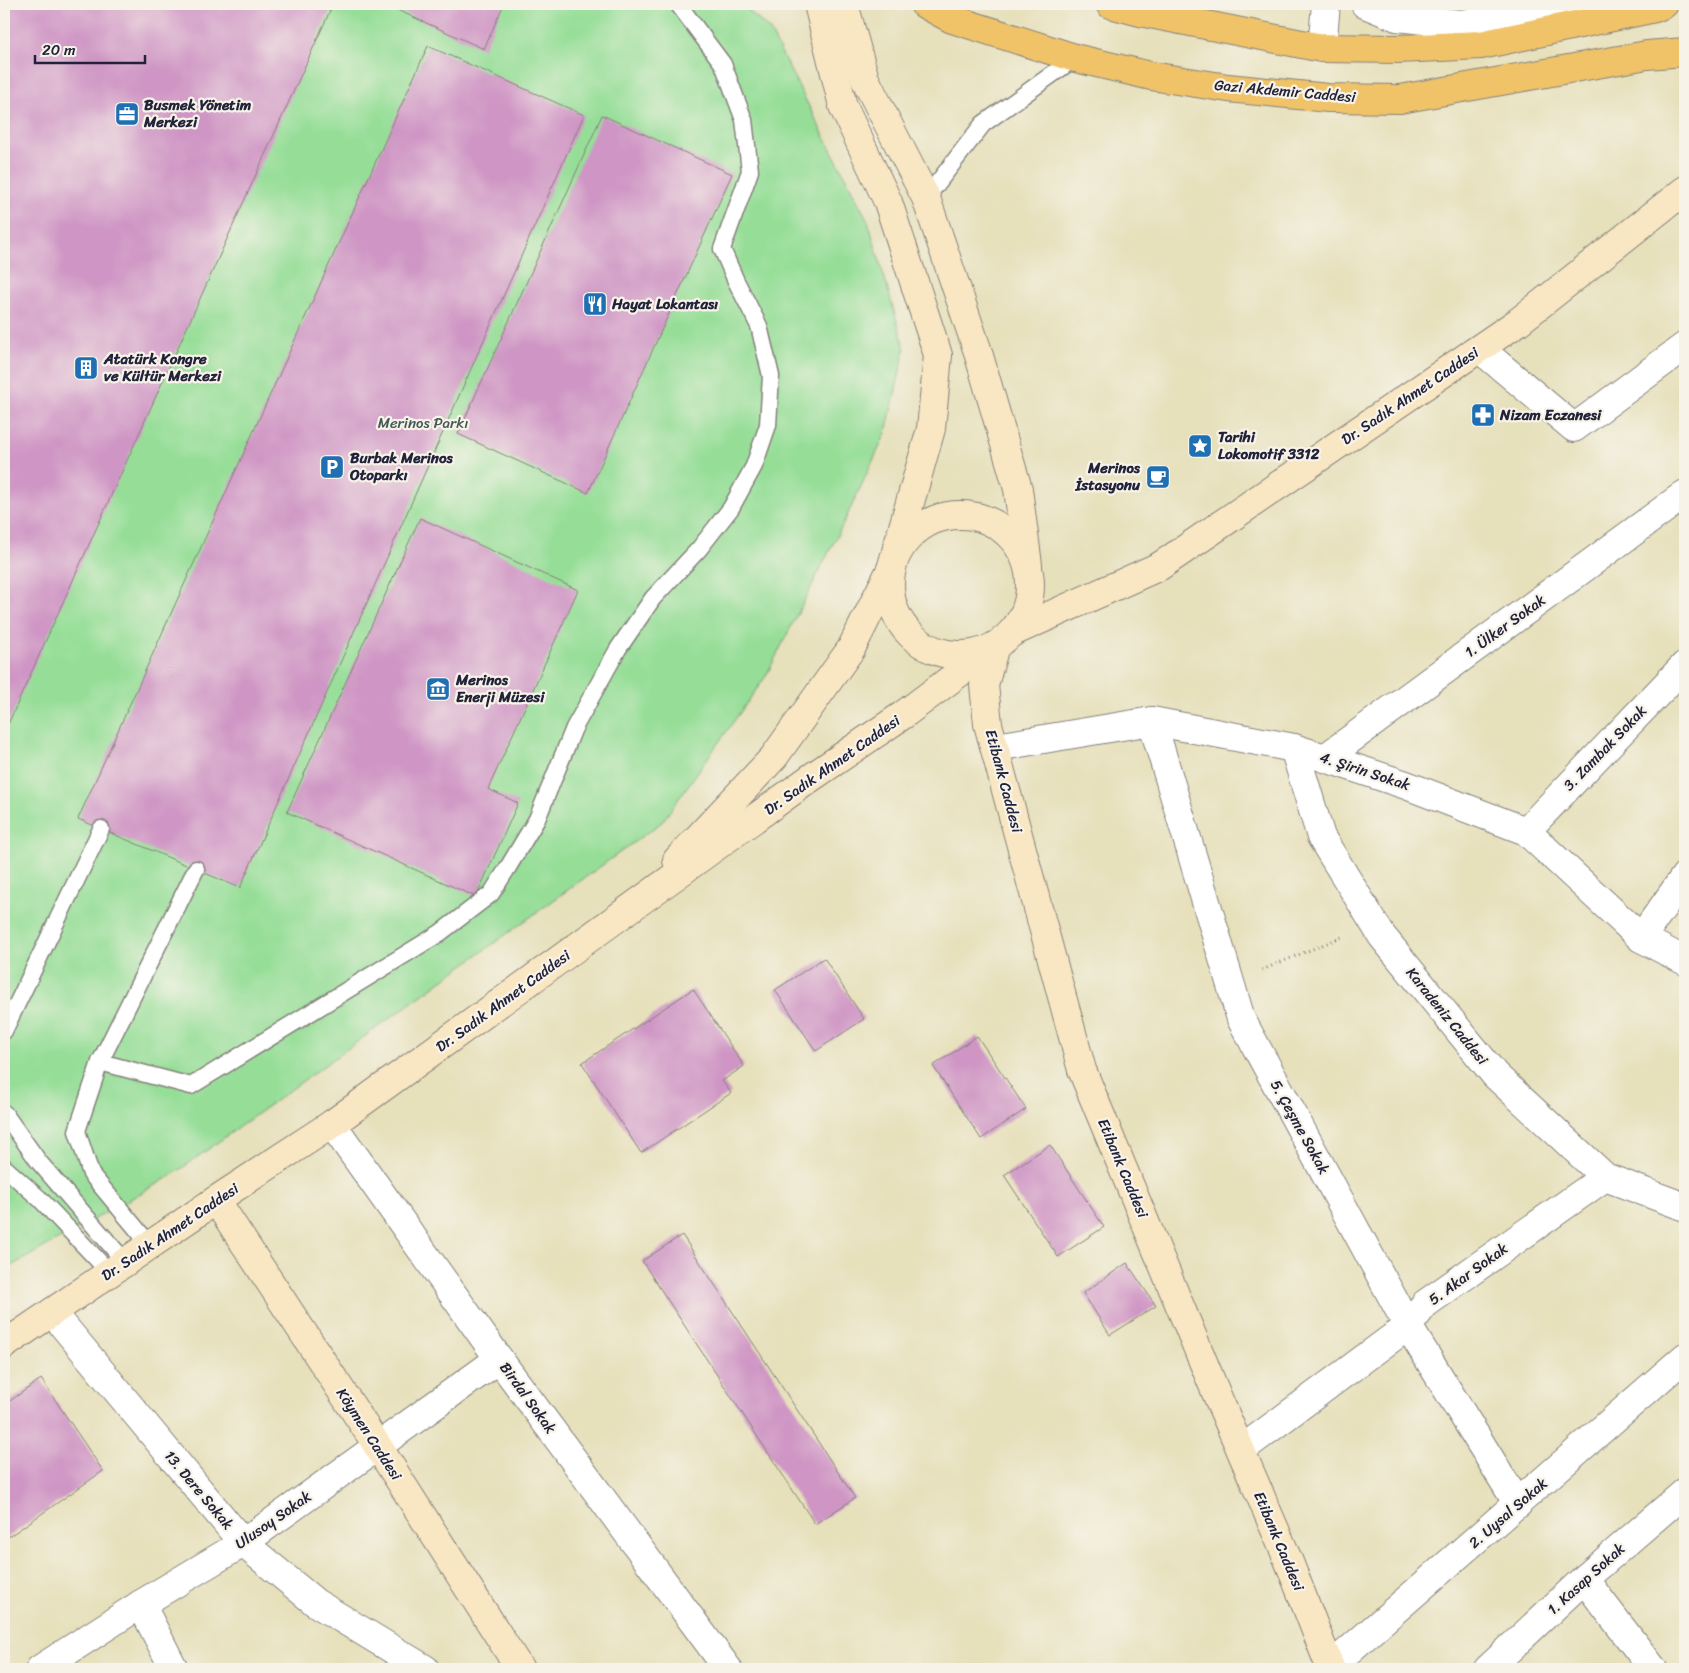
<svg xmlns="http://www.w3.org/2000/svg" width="1689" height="1673" font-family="Sriracha,sans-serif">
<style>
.green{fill:#96de98;stroke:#5c806a}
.building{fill:#cf96c5}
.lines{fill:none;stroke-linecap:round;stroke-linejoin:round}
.lane-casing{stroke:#84817b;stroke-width:19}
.street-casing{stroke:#84817b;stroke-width:30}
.secondary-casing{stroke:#84817b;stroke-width:30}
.primary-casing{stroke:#84817b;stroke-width:30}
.path{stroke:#84817b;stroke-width:3;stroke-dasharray:1 4;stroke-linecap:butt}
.lane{stroke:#fff;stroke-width:16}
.street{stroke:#fff;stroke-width:28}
.secondary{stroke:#f9e7c3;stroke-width:28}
.primary{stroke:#f1c369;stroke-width:28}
.labels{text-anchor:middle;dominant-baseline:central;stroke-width:4.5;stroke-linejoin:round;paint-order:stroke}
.street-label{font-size:15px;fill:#22223b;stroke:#f7f3e8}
.poi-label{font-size:15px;font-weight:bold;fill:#22223b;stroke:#f7f3e8;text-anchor:start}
.park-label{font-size:15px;fill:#455a57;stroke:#f7f3e8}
</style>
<rect width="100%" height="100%" fill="#f7f3e8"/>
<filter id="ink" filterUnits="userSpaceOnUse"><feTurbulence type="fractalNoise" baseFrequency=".02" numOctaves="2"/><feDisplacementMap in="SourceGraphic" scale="10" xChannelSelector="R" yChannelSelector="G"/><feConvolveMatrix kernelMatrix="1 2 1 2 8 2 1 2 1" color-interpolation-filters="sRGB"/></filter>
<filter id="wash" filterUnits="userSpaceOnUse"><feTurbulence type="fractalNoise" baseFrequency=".0096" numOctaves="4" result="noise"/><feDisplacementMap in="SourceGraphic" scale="20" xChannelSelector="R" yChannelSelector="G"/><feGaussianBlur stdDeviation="1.12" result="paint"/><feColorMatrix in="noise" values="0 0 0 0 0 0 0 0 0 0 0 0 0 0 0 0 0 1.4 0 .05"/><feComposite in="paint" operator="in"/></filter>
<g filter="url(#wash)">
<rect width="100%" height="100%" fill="#e6e0bb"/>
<polygon class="green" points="4,4 742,4 770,31 868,221 905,349 886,433 845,520 766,676 662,822 171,1176 4,1270"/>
<g id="blocks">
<g class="building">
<polygon points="4,4 333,4 4,733"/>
<polygon points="384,4 504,4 484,49"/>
<polygon points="428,46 584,115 240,888 78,819"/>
<polygon points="602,115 732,174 588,493 458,434"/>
<polygon points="420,518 578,590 488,789 518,803 476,897 287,812"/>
<polygon points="824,958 864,1019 816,1051 775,990"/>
<polygon points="693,989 744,1066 722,1081 731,1093 641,1153 582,1063"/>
<polygon points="977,1036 1026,1109 981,1139 933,1066"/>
<polygon points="1050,1145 1104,1227 1058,1257 1004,1175"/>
<polygon points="682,1235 855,1498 815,1524 642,1261"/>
<polygon points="1127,1263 1156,1306 1110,1335 1083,1293"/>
<polygon points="41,1379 103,1471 4,1540 4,1405"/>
</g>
</g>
</g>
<g filter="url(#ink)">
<use href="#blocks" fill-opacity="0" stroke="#84817b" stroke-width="1"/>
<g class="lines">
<defs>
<g id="lane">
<polyline points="926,198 983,124 1075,58"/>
<polyline points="4,1031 101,829"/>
<polyline points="100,1062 191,1086 440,933 491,894 507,869 537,819 574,728 618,649 653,598 699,549 731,508 754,466 768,425 771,376 759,326 736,281 722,249 750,171 744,120 723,64 678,4"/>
<polyline points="4,1113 39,1162 126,1263"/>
<polyline points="4,1167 40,1199 110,1273"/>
<polyline points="150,1245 91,1174 77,1131 100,1062 196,869"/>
</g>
<g id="street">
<polyline points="1365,4 1397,17 1460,24 1530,15 1585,4 1641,7"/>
<polyline points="1322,48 1326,4"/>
<polyline points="1480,349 1574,428 1685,346"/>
<polyline points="1152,721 1241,1019 1408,1326 1518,1504"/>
<polyline points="996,747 1152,721 1294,748 1325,758 1406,785 1526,831 1641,938 1685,961"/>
<polyline points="1294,748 1321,837 1382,936 1495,1075 1605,1177 1685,1207"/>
<polyline points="1325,758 1685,494"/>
<polyline points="1526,831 1685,665"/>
<polyline points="1641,938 1685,876"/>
<polyline points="332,1124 499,1359 728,1669"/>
<polyline points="52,1312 243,1543 316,1603 425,1669"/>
<polyline points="1241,1450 1408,1326 1425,1304 1605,1177"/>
<polyline points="1584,1579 1653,1669"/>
<polyline points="141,1604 174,1669"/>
<polyline points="1330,1667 1685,1357"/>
<polyline points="40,1669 141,1604 243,1543 499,1359"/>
<polyline points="1488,1669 1584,1579 1685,1492"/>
</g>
<g id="secondary">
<polyline points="844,4 865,79 926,198 977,349 1018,489 1028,565"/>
<circle cx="960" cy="585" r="70"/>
<polyline points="1013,632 1160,566 1518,322 1685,190"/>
<polyline points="995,646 984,685 988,724 1082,1070 1219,1400 1289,1562 1330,1667 1328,1669"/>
<polyline points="677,860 774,757 851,649 891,569 931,429 938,355 888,202 843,106 818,4"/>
<polyline points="216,1200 377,1445 520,1669"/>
<polyline points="4,1345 216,1200 332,1124 812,777 903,715 995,646"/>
</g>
<g id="primary">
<polyline points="924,4 952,19 1075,58 1151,76 1228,88 1328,98 1400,99 1647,55 1685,52"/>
<polyline points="1110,4 1140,12 1322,48 1398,49 1481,45 1655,8 1664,4"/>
</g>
</defs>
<use href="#lane" class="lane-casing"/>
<use href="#street" class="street-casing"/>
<use href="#secondary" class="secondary-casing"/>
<use href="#primary" class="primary-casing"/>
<polyline class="path" points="1262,970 1344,936"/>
<use href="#lane" class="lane"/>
<use href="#street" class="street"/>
<use href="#secondary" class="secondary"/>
<use href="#primary" class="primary"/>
</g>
</g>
<defs>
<symbol id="office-square" viewBox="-11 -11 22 22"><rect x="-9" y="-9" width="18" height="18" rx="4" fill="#1f6fb2" stroke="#f7f3e8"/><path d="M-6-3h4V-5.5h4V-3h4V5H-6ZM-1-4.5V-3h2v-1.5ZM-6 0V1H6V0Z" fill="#fff"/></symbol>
<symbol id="restaurant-square" viewBox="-11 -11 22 22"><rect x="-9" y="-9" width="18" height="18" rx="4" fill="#1f6fb2" stroke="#f7f3e8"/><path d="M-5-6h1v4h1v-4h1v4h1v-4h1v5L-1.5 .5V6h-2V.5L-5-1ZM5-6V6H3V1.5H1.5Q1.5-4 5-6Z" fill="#fff"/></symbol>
<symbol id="building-square" viewBox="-11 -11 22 22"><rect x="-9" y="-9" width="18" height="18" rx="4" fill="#1f6fb2" stroke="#f7f3e8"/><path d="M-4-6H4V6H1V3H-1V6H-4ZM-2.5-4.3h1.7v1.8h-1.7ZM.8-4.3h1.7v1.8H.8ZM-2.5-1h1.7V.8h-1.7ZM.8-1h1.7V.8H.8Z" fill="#fff"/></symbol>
<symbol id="pharmacy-square" viewBox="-11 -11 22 22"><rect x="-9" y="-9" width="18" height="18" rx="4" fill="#1f6fb2" stroke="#f7f3e8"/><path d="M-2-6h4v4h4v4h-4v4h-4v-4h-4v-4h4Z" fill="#fff"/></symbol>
<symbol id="sight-square" viewBox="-11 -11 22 22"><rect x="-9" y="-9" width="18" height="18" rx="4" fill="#1f6fb2" stroke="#f7f3e8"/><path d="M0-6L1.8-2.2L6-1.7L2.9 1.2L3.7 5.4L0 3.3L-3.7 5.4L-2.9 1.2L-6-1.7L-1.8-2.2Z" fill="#fff"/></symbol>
<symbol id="parking-square" viewBox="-11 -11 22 22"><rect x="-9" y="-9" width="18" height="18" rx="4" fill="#1f6fb2" stroke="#f7f3e8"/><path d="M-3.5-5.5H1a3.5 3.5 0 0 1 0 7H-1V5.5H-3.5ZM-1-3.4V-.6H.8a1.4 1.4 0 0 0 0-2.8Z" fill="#fff"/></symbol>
<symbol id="cafe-square" viewBox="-11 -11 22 22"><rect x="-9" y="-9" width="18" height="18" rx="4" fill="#1f6fb2" stroke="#f7f3e8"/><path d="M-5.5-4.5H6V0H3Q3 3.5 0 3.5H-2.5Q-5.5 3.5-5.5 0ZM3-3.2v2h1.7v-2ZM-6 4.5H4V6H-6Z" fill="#fff"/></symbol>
<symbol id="museum-square" viewBox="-11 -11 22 22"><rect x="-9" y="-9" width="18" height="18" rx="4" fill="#1f6fb2" stroke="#f7f3e8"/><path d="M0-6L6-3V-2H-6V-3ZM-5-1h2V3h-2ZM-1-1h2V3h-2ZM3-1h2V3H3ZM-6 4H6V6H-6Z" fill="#fff"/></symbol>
</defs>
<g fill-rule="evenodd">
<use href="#office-square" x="113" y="100" width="28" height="28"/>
<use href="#restaurant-square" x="581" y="290" width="28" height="28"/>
<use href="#building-square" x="72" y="354" width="28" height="28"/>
<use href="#pharmacy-square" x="1469" y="401" width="28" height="28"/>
<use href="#sight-square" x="1186" y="432" width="28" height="28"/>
<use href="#parking-square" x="318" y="453" width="28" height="28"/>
<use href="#cafe-square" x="1144" y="463" width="28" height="28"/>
<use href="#museum-square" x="424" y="675" width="28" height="28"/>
</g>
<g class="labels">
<g class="street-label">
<text transform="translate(1285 91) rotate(5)">Gazi Akdemir Caddesi</text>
<text transform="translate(1410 396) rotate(-34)">Dr. Sadık Ahmet Caddesi</text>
<text transform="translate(1505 626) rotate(-36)">1. Ülker Sokak</text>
<text transform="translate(1605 748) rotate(-46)">3. Zambak Sokak</text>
<text transform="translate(832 765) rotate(-35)">Dr. Sadık Ahmet Caddesi</text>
<text transform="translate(1365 771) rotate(18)">4. Şirin Sokak</text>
<text transform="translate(1004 781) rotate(75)">Etibank Caddesi</text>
<text transform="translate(503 1001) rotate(-36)">Dr. Sadık Ahmet Caddesi</text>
<text transform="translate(1447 1016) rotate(51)">Karadeniz Caddesi</text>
<text transform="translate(1300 1127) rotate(61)">5. Çeşme Sokak</text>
<text transform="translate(1123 1168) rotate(67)">Etibank Caddesi</text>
<text transform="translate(170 1232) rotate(-34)">Dr. Sadık Ahmet Caddesi</text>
<text transform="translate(1468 1274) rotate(-36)">5. Akar Sokak</text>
<text transform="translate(528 1398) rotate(54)">Birdal Sokak</text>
<text transform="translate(369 1434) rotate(57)">Köymen Caddesi</text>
<text transform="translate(199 1490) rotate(50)">13. Dere Sokak</text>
<text transform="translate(1508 1513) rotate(-41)">2. Uysal Sokak</text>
<text transform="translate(273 1520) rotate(-35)">Ulusoy Sokak</text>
<text transform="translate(1279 1541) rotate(67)">Etibank Caddesi</text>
<text transform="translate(1586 1579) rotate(-42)">1. Kasap Sokak</text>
</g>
<g class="poi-label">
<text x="144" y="105">Busmek Yönetim<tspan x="144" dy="17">Merkezi</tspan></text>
<text x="612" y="304">Hayat Lokantası</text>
<text x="104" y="359">Atatürk Kongre<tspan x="104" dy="17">ve Kültür Merkezi</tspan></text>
<text x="1500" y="415">Nizam Eczanesi</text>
<text x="1218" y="437">Tarihi<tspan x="1218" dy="17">Lokomotif 3312</tspan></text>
<text x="350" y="458">Burbak Merinos<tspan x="350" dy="17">Otoparkı</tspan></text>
<text x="1140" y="468" text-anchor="end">Merinos<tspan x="1140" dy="17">İstasyonu</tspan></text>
<text x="456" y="680">Merinos<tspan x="456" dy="17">Enerji Müzesi</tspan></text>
</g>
<g class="park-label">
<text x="423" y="423">Merinos Parkı</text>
</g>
</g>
<rect width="1689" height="1673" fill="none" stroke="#f7f3e8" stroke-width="20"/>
<path d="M35 55v8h110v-8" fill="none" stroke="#22223b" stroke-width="2.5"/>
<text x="42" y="55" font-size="15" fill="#22223b" stroke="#f7f3e8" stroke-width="4" paint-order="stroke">20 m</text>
</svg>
